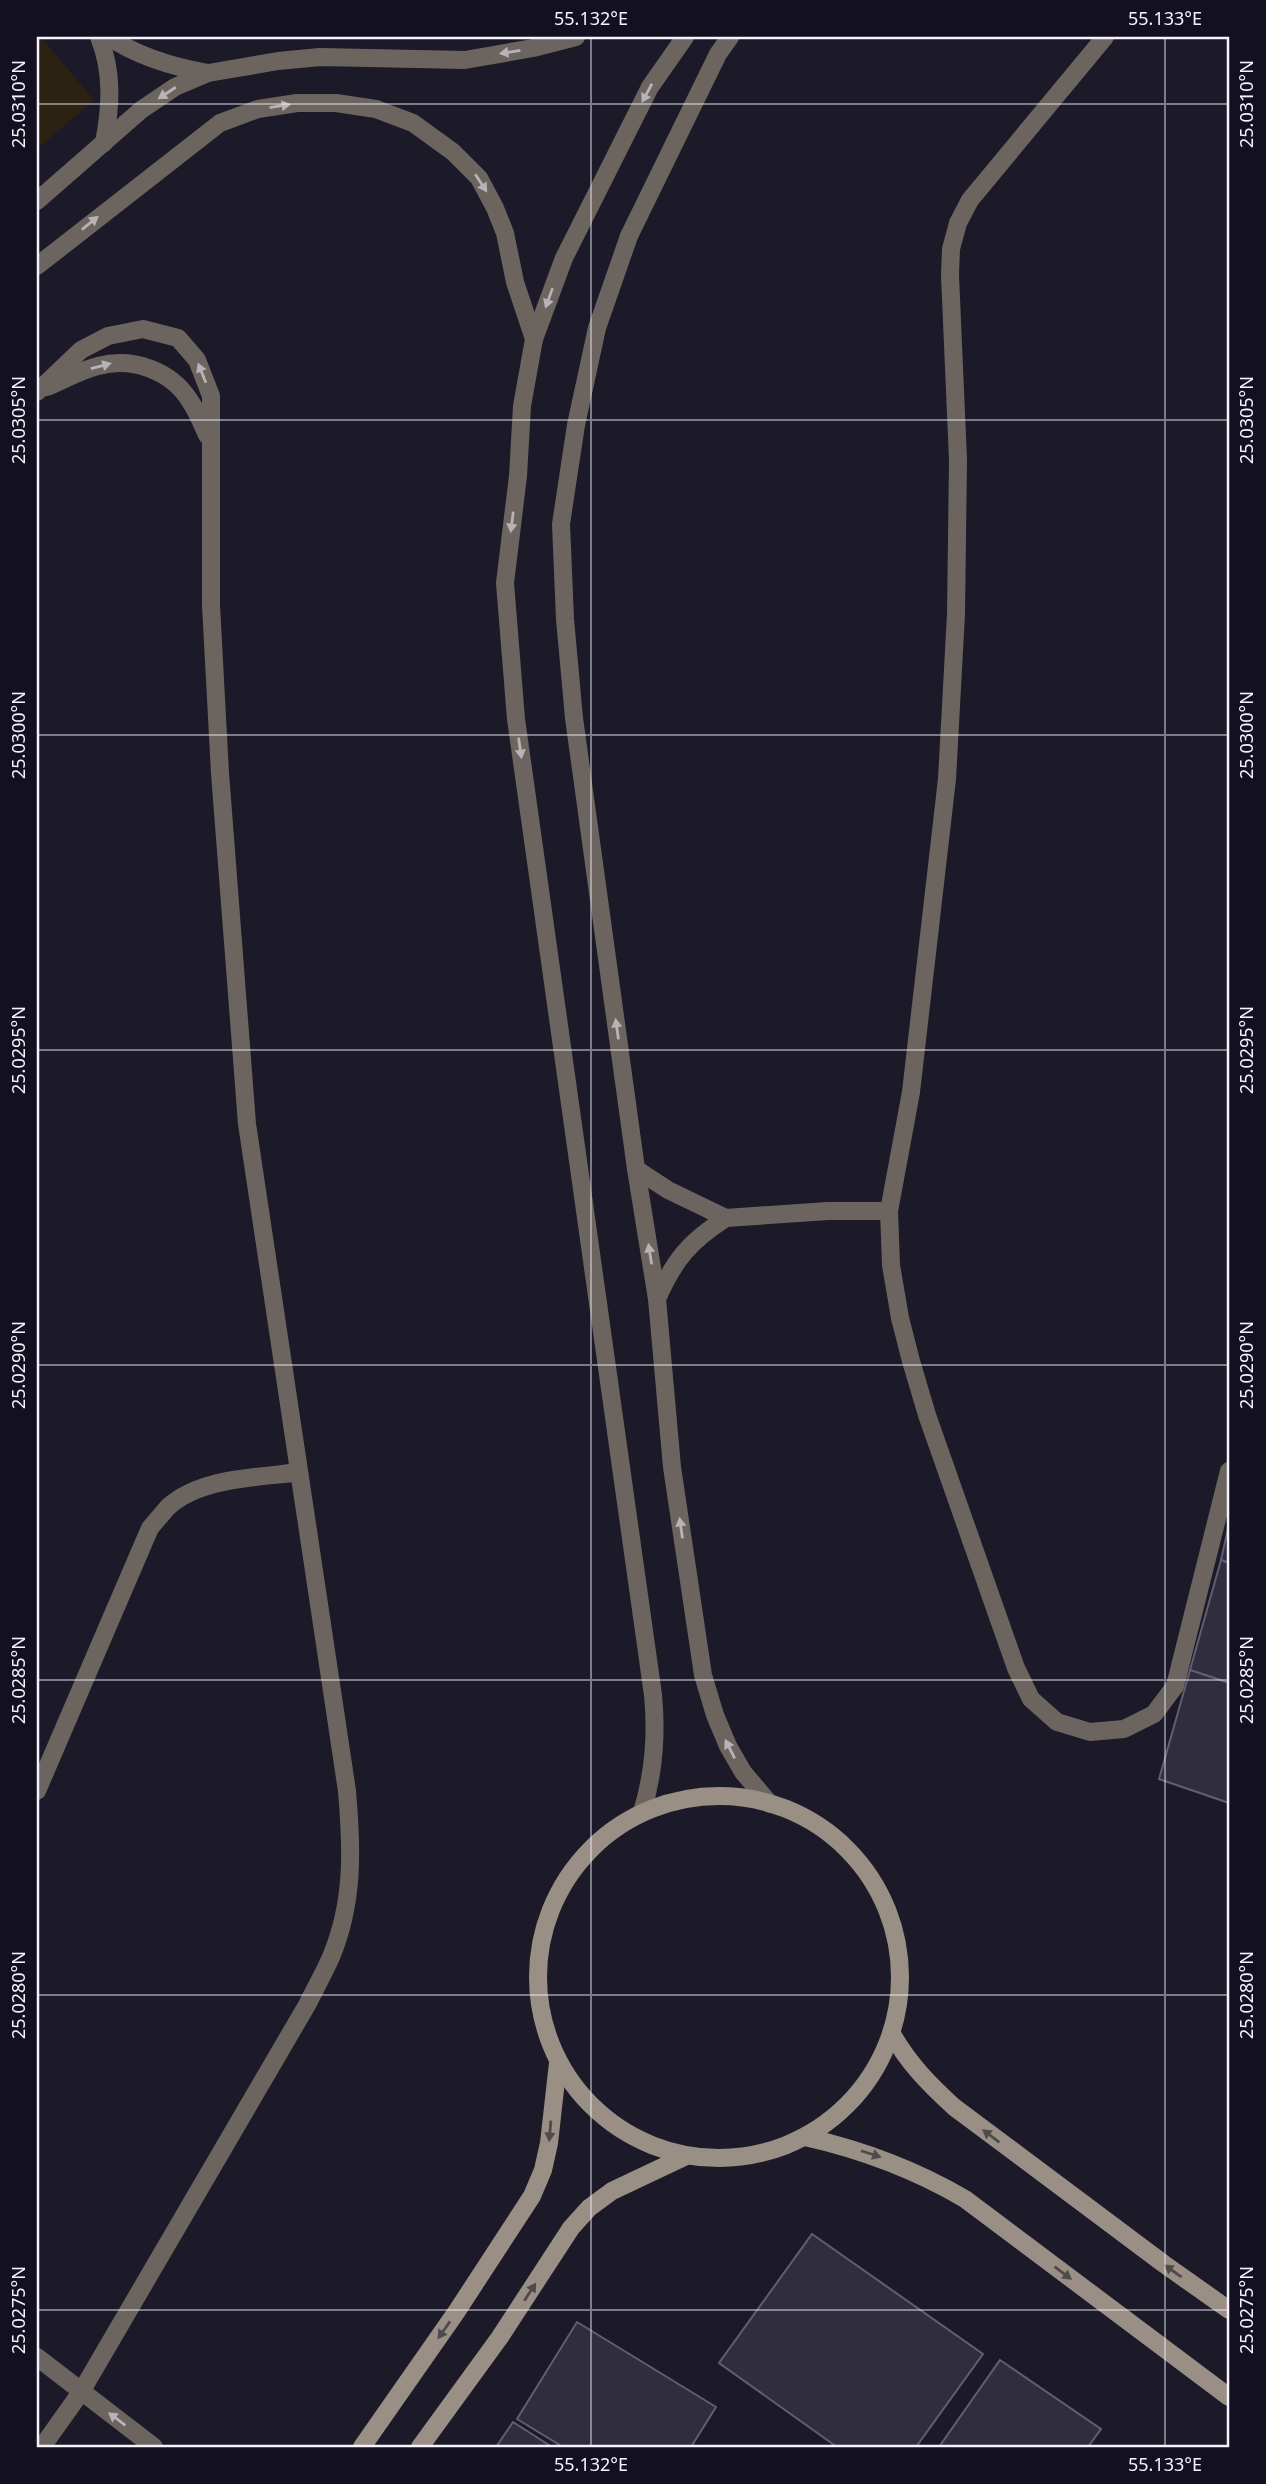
<svg xmlns="http://www.w3.org/2000/svg" width="1266" height="2484" font-family="'Noto Sans',sans-serif">
<style>
.industrial{fill:#2b2212}
.building{fill:#302e3e;stroke:#605e70;stroke-width:2}
.lines{fill:none;stroke-linecap:round;stroke-linejoin:round}
.street{stroke:#6c655f;stroke-width:18}
.secondary{stroke:#9a8f85;stroke-width:18}
.oneway{fill:#b7b3b6}
.oneway2{fill:#504a4d}
.ticks{fill:none;stroke:#f4f3fe;stroke-width:2;stroke-opacity:0.45}
.neatline{fill:none;stroke:#f4f3fe;stroke-width:2.5}
.ticks-label{font-size:18px;text-anchor:middle;fill:#f4f3fe}
</style>
<rect width="100%" height="100%" fill="#1c1a29"/>
<polygon class="industrial" points="37,37 41,37 94,100 37,149"/>
<g class="building">
<polygon points="1229,1524 1229,1563 1221,1560"/>
<polygon points="1221,1560 1229,1563 1229,1683 1190,1670"/>
<polygon points="1190,1670 1229,1683 1229,1803 1159,1779"/>
<polygon points="812,2234 983,2354 916,2447 837,2447 719,2363"/>
<polygon points="577,2322 716,2407 691,2447 563,2447 517,2419"/>
<polygon points="1000,2360 1101,2429 1088,2447 939,2447"/>
<polygon points="513,2422 552,2447 496,2447"/>
</g>
<g class="lines">
<g class="street">
<path d="M99,37C113,72 111,106 104,143"/>
<path d="M109,37C139,57 173,67 208,73"/>
<polyline points="730,37 718,54 629,236 597,328 576,425 561,524 565,619 574,718 636,1169 657,1299 672,1467 703,1675 715,1715 728,1746 743,1772 770,1804"/>
<polyline points="1105,37 970,200 958,223 951,249 950,275 958,460 956,614 947,779 911,1092 889,1211 891,1265 900,1318 911,1361 927,1415 1016,1668 1031,1699 1057,1722 1090,1732 1124,1729 1154,1714 1175,1686 1229,1471"/>
<polyline points="37,201 141,110 175,87 208,73 278,61 320,57 465,60 533,48 576,37"/>
<polyline points="37,266 220,123 258,109 297,103 336,103 376,109 413,123 453,152 479,178 495,208 505,233 515,282 534,339"/>
<path d="M47,387C64,380 81,370 98,366C132,357 171,370 190,401C197,411 202,424 207,435"/>
<path d="M37,392L81,350L108,336L143,329L178,338L197,360L211,396V605L220,773L247,1124L347,1791C352,1849 354,1902 331,1957C324,1973 315,1989 307,2005L81,2392L42,2447"/>
<polyline points="636,1169 668,1190 726,1218 828,1211 889,1211"/>
<path d="M657,1299C674,1260 690,1241 726,1218"/>
<path d="M37,1791L150,1528C156,1521 162,1514 168,1507C201,1477 257,1478 299,1472"/>
<path d="M642,1812C654,1773 657,1736 653,1695L516,719L505,583L518,476L522,406L534,339L564,258L650,87L685,37"/>
<polyline points="37,2357 154,2447"/>
</g>
<g class="secondary">
<circle cx="719" cy="1977" r="181"/>
<path d="M892,2034C909,2064 929,2084 954,2107L1164,2264L1229,2310"/>
<path d="M805,2137C863,2150 914,2169 965,2199L1229,2397"/>
<polyline points="362,2447 457,2311 532,2196 543,2170 549,2143 558,2063"/>
<polyline points="420,2447 500,2337 571,2228 589,2208 612,2191 686,2156"/>
</g>
</g>
<defs><path id="oneway-solid" d="M-6-.8H1V-3.2L6.5 0L1 3.2V.8H-6Z" transform="scale(1.75)"/></defs>
<g class="oneway">
<use href="#oneway-solid" transform="translate(510 52) rotate(171)"/>
<use href="#oneway-solid" transform="translate(167 93) rotate(147)"/>
<use href="#oneway-solid" transform="translate(647 93) rotate(118)"/>
<use href="#oneway-solid" transform="translate(280 106) rotate(-9)"/>
<use href="#oneway-solid" transform="translate(481 183) rotate(57)"/>
<use href="#oneway-solid" transform="translate(90 223) rotate(-39)"/>
<use href="#oneway-solid" transform="translate(549 298) rotate(110)"/>
<use href="#oneway-solid" transform="translate(101 366) rotate(-15)"/>
<use href="#oneway-solid" transform="translate(202 373) rotate(-112)"/>
<use href="#oneway-solid" transform="translate(512 522) rotate(97)"/>
<use href="#oneway-solid" transform="translate(520 748) rotate(82)"/>
<use href="#oneway-solid" transform="translate(617 1029) rotate(-98)"/>
<use href="#oneway-solid" transform="translate(650 1254) rotate(-99)"/>
<use href="#oneway-solid" transform="translate(681 1528) rotate(-98)"/>
<use href="#oneway-solid" transform="translate(730 1749) rotate(-117)"/>
<use href="#oneway-solid" transform="translate(117 2419) rotate(-143)"/>
</g>
<g class="oneway2">
<use href="#oneway-solid" transform="translate(550 2131) rotate(95)"/>
<use href="#oneway-solid" transform="translate(991 2136) rotate(-143)"/>
<use href="#oneway-solid" transform="translate(871 2154) rotate(18)"/>
<use href="#oneway-solid" transform="translate(1173 2271) rotate(-145)"/>
<use href="#oneway-solid" transform="translate(1063 2273) rotate(37)"/>
<use href="#oneway-solid" transform="translate(530 2292) rotate(-57)"/>
<use href="#oneway-solid" transform="translate(444 2330) rotate(125)"/>
</g>
<path class="ticks" d="M591,37V2447M1165,37V2447M37,104H1229M37,420H1229M37,735H1229M37,1050H1229M37,1365H1229M37,1680H1229M37,1995H1229M37,2310H1229"/>
<rect width="1266" height="2484" fill="none" stroke="#13111f" stroke-width="77"/>
<rect x="38" y="38" width="1190" height="2408" class="neatline"/>
<g class="ticks-label">
<text x="591" y="25">55.132°E</text>
<text x="1165" y="25">55.133°E</text>
<text transform="translate(19 104) rotate(-90)" y="6">25.0310°N</text>
<text transform="translate(1247 104) rotate(-90)" y="6">25.0310°N</text>
<text transform="translate(19 420) rotate(-90)" y="6">25.0305°N</text>
<text transform="translate(1247 420) rotate(-90)" y="6">25.0305°N</text>
<text transform="translate(19 735) rotate(-90)" y="6">25.0300°N</text>
<text transform="translate(1247 735) rotate(-90)" y="6">25.0300°N</text>
<text transform="translate(19 1050) rotate(-90)" y="6">25.0295°N</text>
<text transform="translate(1247 1050) rotate(-90)" y="6">25.0295°N</text>
<text transform="translate(19 1365) rotate(-90)" y="6">25.0290°N</text>
<text transform="translate(1247 1365) rotate(-90)" y="6">25.0290°N</text>
<text transform="translate(19 1680) rotate(-90)" y="6">25.0285°N</text>
<text transform="translate(1247 1680) rotate(-90)" y="6">25.0285°N</text>
<text transform="translate(19 1995) rotate(-90)" y="6">25.0280°N</text>
<text transform="translate(1247 1995) rotate(-90)" y="6">25.0280°N</text>
<text transform="translate(19 2310) rotate(-90)" y="6">25.0275°N</text>
<text transform="translate(1247 2310) rotate(-90)" y="6">25.0275°N</text>
<text x="591" y="2471">55.132°E</text>
<text x="1165" y="2471">55.133°E</text>
</g>
</svg>
